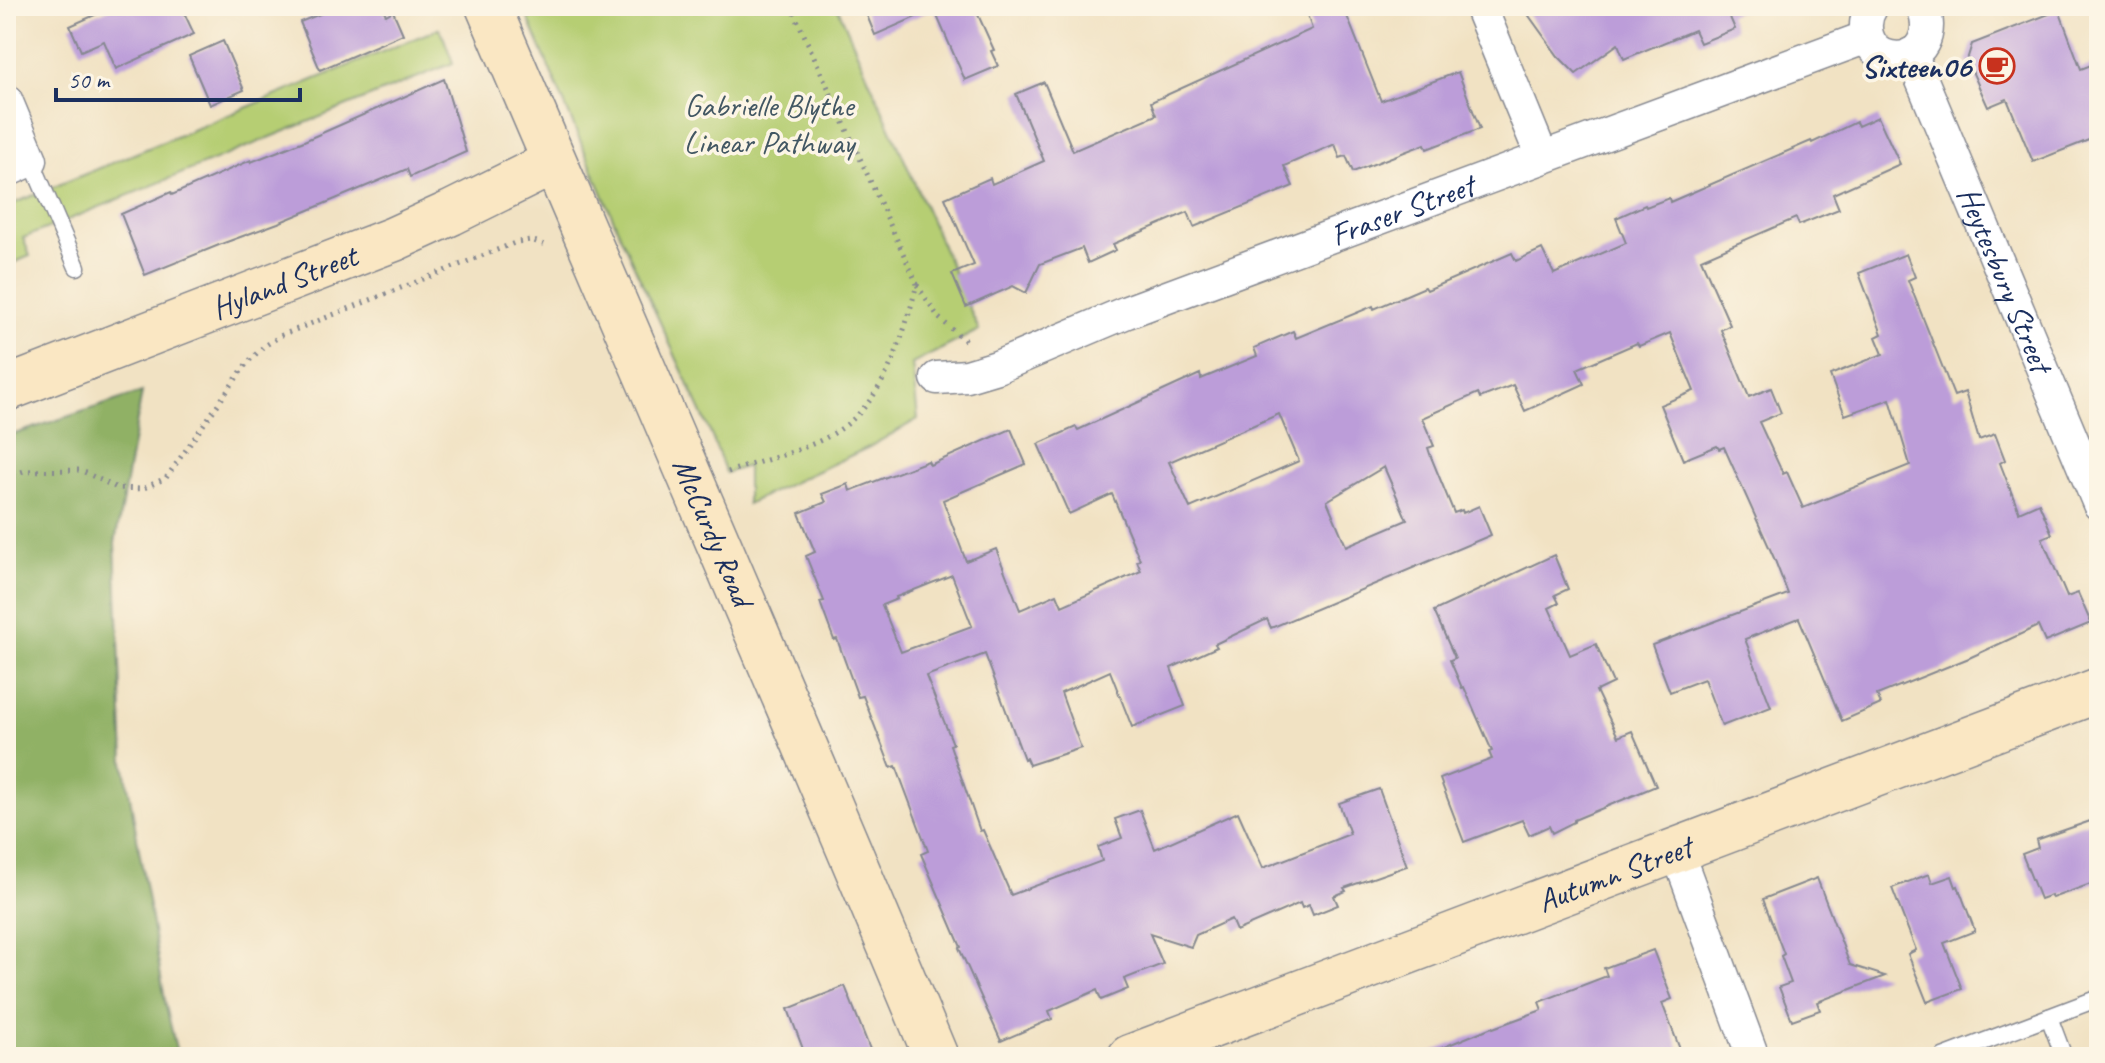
<svg xmlns="http://www.w3.org/2000/svg" width="2105" height="1063" font-family="Caveat,sans-serif">
<style>
.green{fill:#b6ce73;stroke:#687e68;stroke-width:2}
.forest{fill:#90b165;stroke:#567062;stroke-width:2}
.building{fill:#bc9dd9;fill-rule:evenodd}
.lines{fill:none;stroke-linecap:round;stroke-linejoin:round}
.lane-casing{stroke:#868890;stroke-width:19}
.street-casing{stroke:#868890;stroke-width:35}
.secondary-casing{stroke:#868890;stroke-width:47}
.path{stroke:#868890;stroke-width:5;stroke-dasharray:2 6;stroke-linecap:butt}
.lane{stroke:#fff;stroke-width:16}
.street{stroke:#fff;stroke-width:32}
.secondary{stroke:#fae7c3;stroke-width:44}
.labels{text-anchor:middle;dominant-baseline:central;stroke-width:7;stroke-linejoin:round;paint-order:stroke}
.poi-label{font-size:32px;font-weight:bold;fill:#1b2f5e;stroke:#fcf5e5;text-anchor:end}
.park-label{font-size:32px;fill:#425763;stroke:#fcf5e5}
.street-label{font-size:32px;fill:#1b2f5e;stroke:#fcf5e5}
</style>
<rect width="100%" height="100%" fill="#fcf5e5"/>
<filter id="ink" filterUnits="userSpaceOnUse"><feTurbulence type="fractalNoise" baseFrequency=".0125" numOctaves="2"/><feDisplacementMap in="SourceGraphic" scale="16" xChannelSelector="R" yChannelSelector="G"/><feConvolveMatrix kernelMatrix="1 2 1 2 8 2 1 2 1" color-interpolation-filters="sRGB"/></filter>
<filter id="wash" filterUnits="userSpaceOnUse"><feTurbulence type="fractalNoise" baseFrequency=".006" numOctaves="4" result="noise"/><feDisplacementMap in="SourceGraphic" scale="32" xChannelSelector="R" yChannelSelector="G"/><feGaussianBlur stdDeviation="1.8" result="paint"/><feColorMatrix in="noise" values="0 0 0 0 0 0 0 0 0 0 0 0 0 0 0 0 0 1.4 0 .05"/><feComposite in="paint" operator="in"/></filter>
<g filter="url(#wash)">
<rect width="100%" height="100%" fill="#f1e2c3"/>
<g class="green">
<polygon points="523,6 837,6 979,330 912,364 918,419 869,447 747,504 747,466 726,473 708,427 621,237"/>
<polygon points="440,28 453,63 23,238 30,256 6,266 6,201 10,205"/>
</g>
<polygon class="forest" points="142,392 115,543 124,762 166,1006 178,1057 6,1057 6,437"/>
<g id="blocks">
<g class="building">
<polygon points="115,6 181,6 194,34 116,69 104,41 81,51 70,26"/>
<polygon points="322,6 382,6 386,15 393,11 403,34 320,70 300,22 325,12"/>
<polygon points="863,6 974,6 994,50 991,51 998,66 965,80 934,9 875,35"/>
<polygon points="1304,6 1343,6 1381,101 1458,72 1480,129 1427,149 1425,144 1353,172 1346,156 1340,158 1335,144 1284,166 1293,186 1194,227 1188,212 1113,244 1116,250 1088,263 1082,248 1040,264 1026,293 1013,286 966,307 952,274 974,265 945,198 990,178 992,184 1044,161 1016,94 1044,82 1073,151 1156,115 1151,102 1312,29"/>
<polygon points="1522,6 1750,6 1750,7 1729,15 1735,29 1700,43 1694,30 1624,59 1618,44 1576,74 1558,56"/>
<polygon points="2059,10 2081,69 2099,62 2099,136 2033,162 2007,99 1988,107 1967,60 1972,44"/>
<polygon points="223,41 244,90 210,105 189,56"/>
<polygon points="444,79 466,152 410,177 407,169 278,223 224,243 145,275 121,214 171,192 172,195 251,160 251,162 304,141"/>
<path d="M1878,117L1900,164L1833,194L1839,209L1799,225L1796,218L1701,259L1730,325L1721,330L1749,397L1771,388L1781,413L1759,422L1783,474L1787,472L1803,508L1910,465L1890,399L1845,415L1830,375L1883,354L1876,337L1882,334L1859,273L1906,254L1915,277L1908,280L1954,396L1965,392L1979,440L1995,434L2005,460L2000,463L2019,512L2039,503L2052,534L2042,538L2067,597L2078,593L2091,623L2045,642L2038,626L1969,658L1877,695L1881,704L1842,721L1799,618L1745,639L1771,707L1722,726L1704,679L1670,692L1652,645L1788,594L1774,558L1724,447L1719,449L1717,446L1683,460L1660,405L1694,391L1670,333L1639,346L1637,343L1577,369L1584,384L1525,411L1513,385L1480,398L1478,393L1422,418L1434,446L1428,448L1431,457L1454,513L1462,510L1463,513L1479,506L1491,535L1271,628L1267,619L1215,644L1217,647L1171,668L1185,706L1132,727L1110,671L1061,693L1081,748L1029,765L1026,758L1024,759L985,654L926,676L953,744L950,745L980,831L983,830L1011,895L1102,861L1098,847L1122,838L1115,819L1140,810L1155,849L1238,812L1263,868L1350,834L1339,803L1379,789L1407,866L1344,888L1346,891L1334,896L1338,905L1313,915L1309,905L1302,908L1300,903L1236,931L1231,919L1196,935L1191,947L1150,934L1163,964L1124,979L1128,989L1101,1000L1097,990L1049,1011L1052,1019L1001,1041L959,948L961,947L921,854L928,851L896,766L891,768L863,696L858,697L837,639L834,640L820,602L824,601L806,556L815,552L799,513L826,502L822,494L848,484L850,491L928,461L930,465L1011,429L1026,464L943,500L966,561L996,549L1020,610L1057,594L1062,606L1141,571L1137,561L1140,560L1112,494L1069,514L1038,444L1076,427L1078,430L1200,374L1201,379L1257,356L1254,348L1293,331L1296,338L1373,306L1374,309L1425,287L1427,290L1512,253L1516,261L1542,249L1554,274L1626,243L1616,218L1645,205L1646,207L1669,198L1670,202L1811,141L1812,143L1856,122L1858,126ZM1279,414L1299,461L1190,508L1169,462ZM1384,467L1407,520L1346,546L1327,501ZM952,575L972,626L901,652L882,605L897,599L896,597Z"/>
<polygon points="1554,555 1568,589 1555,595 1559,603 1549,608 1570,655 1596,644 1613,683 1596,691 1618,737 1632,731 1656,786 1574,820 1574,822 1552,833 1549,826 1529,835 1522,820 1464,842 1440,779 1492,759 1489,752 1492,751 1464,687 1462,688 1450,660 1455,658 1434,611"/>
<polygon points="2099,818 2099,881 2052,898 2051,895 2040,899 2022,854 2038,848 2036,840"/>
<polygon points="1929,874 1932,883 1952,876 1956,887 1958,886 1975,931 1944,943 1962,989 1927,1002 1908,954 1916,950 1892,888"/>
<polygon points="1817,878 1850,965 1885,976 1817,1002 1820,1010 1792,1020 1779,987 1791,983 1781,956 1784,954 1763,899"/>
<polygon points="1653,950 1672,999 1662,1003 1683,1057 1420,1057 1492,1027 1493,1028 1542,1010 1539,1002 1607,976 1604,968"/>
<polygon points="845,986 873,1057 806,1057 788,1009"/>
</g>
</g>
</g>
<g filter="url(#ink)">
<use href="#blocks" fill-opacity="0" stroke="#868890" stroke-width="2"/>
<g class="lines">
<defs>
<g id="lane">
<polyline points="31,160 77,267"/>
<polyline points="2049,1017 2064,1057"/>
<polyline points="1943,1057 2099,998"/>
</g>
<g id="street">
<polyline points="1480,6 1542,157"/>
<path d="M1872,6C1860,24 1866,52 1890,57C1922,63 1935,30 1922,6"/>
<path id="s1" d="M1911,54L2099,504"/>
<polyline points="6,100 31,160 6,171"/>
<path id="s2" d="M937,378L967,376L997,367L1127,312L1867,37"/>
<polyline points="1676,849 1753,1057"/>
</g>
<g id="secondary">
<path id="s3" d="M488,6C637,356 790,705 936,1057"/>
<path id="s4" d="M6,389L394,239L451,213L554,162"/>
<path id="s5" d="M1130,1057L2099,690"/>
</g>
</defs>
<use href="#lane" class="lane-casing"/>
<use href="#street" class="street-casing"/>
<use href="#secondary" class="secondary-casing"/>
<g class="path">
<polyline points="917,285 939,318 968,343"/>
<path d="M728,472C765,459 809,451 842,428C887,396 904,334 917,284L791,6"/>
<polyline points="6,477 24,471 80,470 117,488 142,489 166,478 247,363 263,347 282,335 517,242 531,240 548,246"/>
</g>
<use href="#lane" class="lane"/>
<use href="#street" class="street"/>
<use href="#secondary" class="secondary"/>
</g>
</g>
<defs>
<symbol id="cafe-ring" viewBox="-11 -11 22 22"><circle r="9.5" fill="#fcf5e5" stroke="#c8321e" stroke-width="1.5"/><path d="M-5.5-4.5H6V0H3Q3 3.5 0 3.5H-2.5Q-5.5 3.5-5.5 0ZM3-3.2v2h1.7v-2ZM-6 4.5H4V6H-6Z" fill="#c8321e"/></symbol>
</defs>
<g fill-rule="evenodd">
<use href="#cafe-ring" x="1977" y="46" width="40" height="40"/>
</g>
<g class="labels">
<g class="poi-label">
<text x="1971" y="66">Sixteen06</text>
</g>
<g class="park-label">
<text x="769" y="105">Gabrielle Blythe<tspan x="769" dy="37">Linear Pathway</tspan></text>
</g>
<g class="street-label">
<text stroke="none"><textPath href="#s2" startOffset="496">Fraser Street</textPath></text>
<text stroke="none"><textPath href="#s1" startOffset="244">Heytesbury Street</textPath></text>
<text stroke="none"><textPath href="#s4" startOffset="298">Hyland Street</textPath></text>
<text stroke="none"><textPath href="#s3" startOffset="572">McCurdy Road</textPath></text>
<text stroke="none"><textPath href="#s5" startOffset="518">Autumn Street</textPath></text>
</g>
</g>
<rect width="2105" height="1063" fill="none" stroke="#fcf5e5" stroke-width="32"/>
<path d="M56 88v12h244v-12" fill="none" stroke="#1b2f5e" stroke-width="4"/>
<text x="68" y="88" font-size="24" fill="#1b2f5e" stroke="#fcf5e5" stroke-width="6" paint-order="stroke">50 m</text>
</svg>
